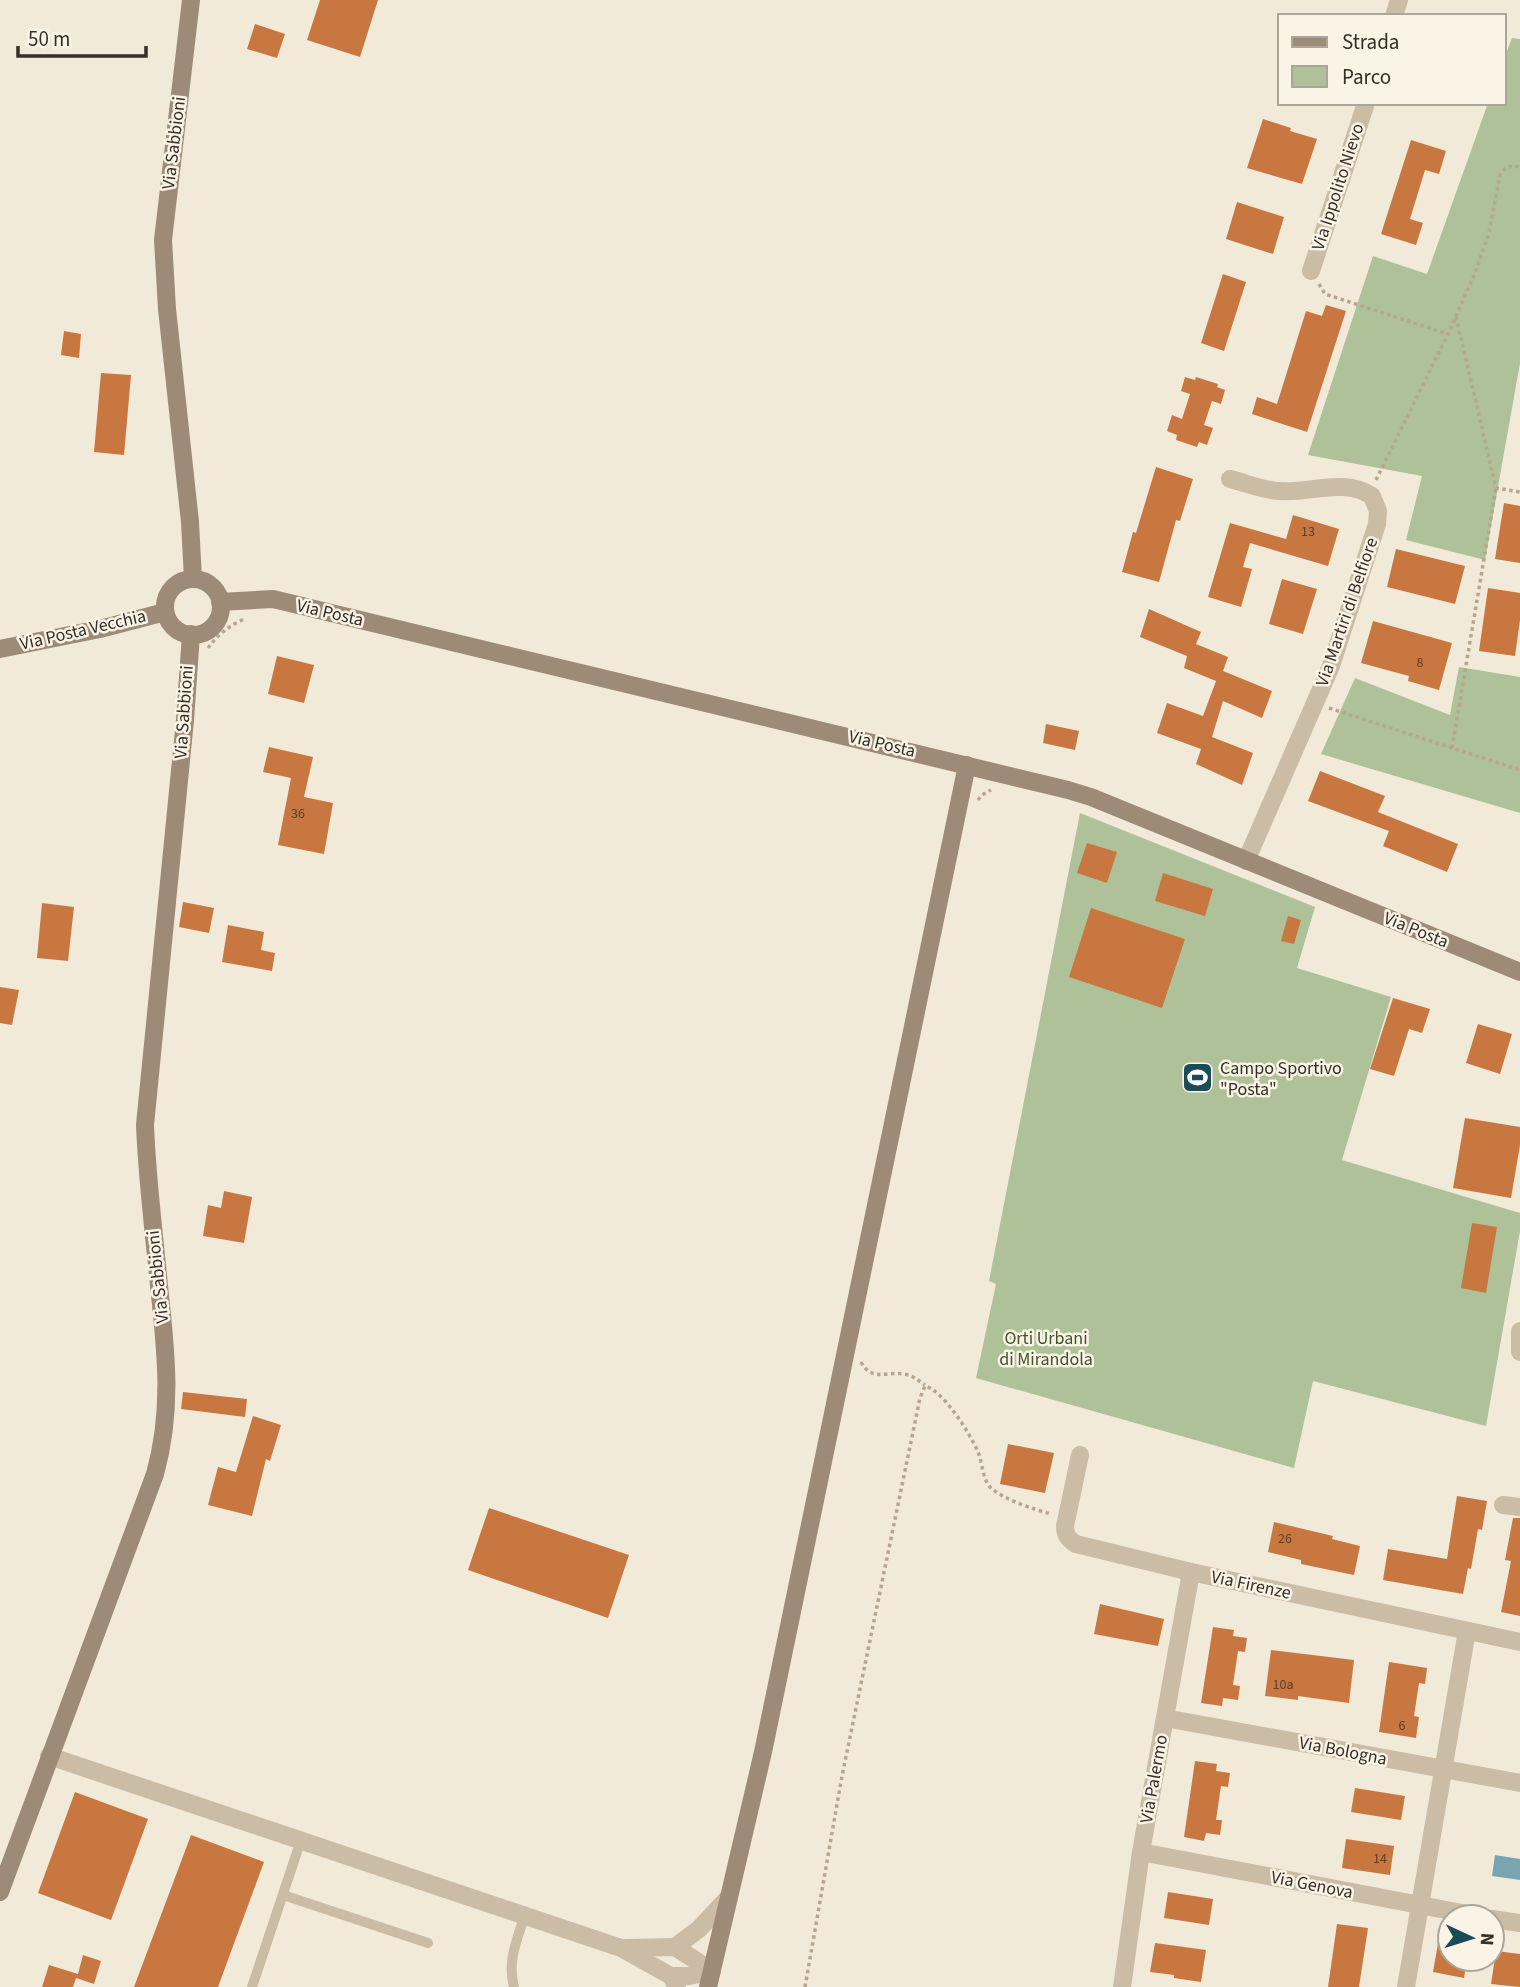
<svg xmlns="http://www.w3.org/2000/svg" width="1520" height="1987" font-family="'Source Sans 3',sans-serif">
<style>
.green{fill:#aec199}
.water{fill:#78a5b0}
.building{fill:#c97740}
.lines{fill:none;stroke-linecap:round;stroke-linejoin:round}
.path{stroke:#b6a68f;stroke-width:3.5;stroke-dasharray:3.5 3.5;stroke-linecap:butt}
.lane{stroke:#cabca5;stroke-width:10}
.street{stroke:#cabca5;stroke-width:18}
.secondary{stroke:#9e8b77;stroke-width:18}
.labels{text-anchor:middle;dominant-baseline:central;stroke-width:5;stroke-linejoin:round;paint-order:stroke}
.number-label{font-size:14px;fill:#5b402d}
.street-label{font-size:18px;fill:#362e27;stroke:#faf4e6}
.poi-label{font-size:18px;fill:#362e27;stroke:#faf4e6;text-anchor:start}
.park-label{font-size:18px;fill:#3e552a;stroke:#faf4e6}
</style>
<rect width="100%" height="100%" fill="#f2ead9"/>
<g class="green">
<polygon points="1512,38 1520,39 1520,363 1485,560 1406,540 1422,476 1308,455 1373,256 1427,274 1488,103 1504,103 1504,59"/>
<polygon points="1459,667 1520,677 1520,813 1321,754 1355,678 1450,715"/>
<polygon points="1080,813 1315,907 1297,968 1391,997 1342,1160 1520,1213 1520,1231 1486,1426 1313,1381 1294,1468 976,1378 996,1284 989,1281"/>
</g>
<polygon class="water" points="1495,1855 1520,1859 1520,1880 1492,1876"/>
<g class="building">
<polygon points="320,0 378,0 360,57 307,40"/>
<polygon points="255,24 285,34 277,58 247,49"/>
<polygon points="1263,119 1291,128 1290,131 1317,139 1302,184 1247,168"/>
<polygon points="1411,140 1446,151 1439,174 1425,170 1410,219 1423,223 1416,245 1381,234"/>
<polygon points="1237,202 1284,217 1273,254 1226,239"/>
<polygon points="1223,274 1246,282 1224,351 1201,343"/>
<polygon points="1326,305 1346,311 1307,432 1252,414 1257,397 1277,404 1306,311 1322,316"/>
<polygon points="64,331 81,334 79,358 61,355"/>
<polygon points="101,373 131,375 124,455 94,452"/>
<polygon points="1185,377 1195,380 1196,377 1218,384 1217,387 1225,390 1221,404 1212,401 1204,425 1213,428 1207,445 1199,442 1197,447 1176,440 1177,435 1167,431 1172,415 1182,419 1190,394 1181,391"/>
<polygon points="1156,467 1193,479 1180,521 1176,520 1159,582 1122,572 1133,532 1136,533"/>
<polygon points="1504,503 1520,506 1520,563 1495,559"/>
<polygon points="1293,515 1339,529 1328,566 1250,543 1243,567 1252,569 1241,607 1208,597 1230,523 1286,539"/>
<polygon points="1396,549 1465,566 1455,604 1387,587"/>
<polygon points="1282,579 1317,589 1303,634 1269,624"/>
<polygon points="1488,588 1520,593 1520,620 1515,656 1479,651"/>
<polygon points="1149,609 1201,632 1196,644 1228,657 1223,671 1272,691 1262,718 1223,701 1212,737 1253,753 1242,785 1196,764 1201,749 1157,733 1167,703 1203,716 1216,681 1184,668 1187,656 1140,637"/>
<polygon points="1373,621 1452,643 1439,690 1408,681 1409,676 1361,663"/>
<polygon points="277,656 314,665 304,703 268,694"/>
<polygon points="1046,724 1079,731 1075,750 1043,743"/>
<polygon points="269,747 313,757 304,797 333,803 324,854 278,845 291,778 263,772"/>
<polygon points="1320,771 1385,796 1378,812 1458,844 1447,872 1383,846 1389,831 1308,801"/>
<polygon points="1087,843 1117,852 1107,883 1077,873"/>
<polygon points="1163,873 1213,889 1205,916 1155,901"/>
<polygon points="183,902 214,908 209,933 179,927"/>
<polygon points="42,903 74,907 68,961 37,958"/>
<polygon points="1091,908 1185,939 1162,1008 1069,977"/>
<polygon points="1288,916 1301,920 1294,944 1281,941"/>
<polygon points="228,925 264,932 261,950 275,953 272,971 222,962"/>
<polygon points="0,987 19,990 12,1025 0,1023"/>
<polygon points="1393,998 1430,1009 1422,1033 1409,1029 1394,1076 1370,1069"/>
<polygon points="1478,1024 1512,1034 1500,1074 1466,1063"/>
<polygon points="1465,1118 1520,1127 1520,1145 1511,1198 1453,1188"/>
<polygon points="224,1191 252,1197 244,1243 203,1236 208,1205 221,1208"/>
<polygon points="1472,1223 1497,1227 1486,1293 1461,1288"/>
<polygon points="183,1392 247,1399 245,1417 181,1409"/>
<polygon points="253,1416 281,1425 270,1461 266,1459 252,1516 208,1505 218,1467 236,1472"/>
<polygon points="1008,1444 1054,1453 1045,1493 1000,1484"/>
<polygon points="1457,1496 1487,1501 1482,1530 1478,1529 1471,1569 1468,1568 1463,1594 1383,1580 1388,1549 1447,1559"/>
<polygon points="489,1508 629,1555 608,1618 468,1570"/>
<polygon points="1513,1518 1520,1518 1520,1616 1501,1612 1511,1561 1505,1560"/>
<polygon points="1274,1522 1333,1536 1332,1539 1360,1546 1354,1575 1301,1564 1301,1560 1268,1552"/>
<polygon points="1100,1604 1164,1619 1158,1646 1094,1634"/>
<polygon points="1213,1627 1234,1630 1233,1636 1247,1638 1245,1652 1238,1651 1233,1685 1240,1686 1238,1700 1223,1698 1222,1706 1201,1703"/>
<polygon points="1271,1650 1354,1660 1349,1703 1298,1696 1298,1700 1265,1696"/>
<polygon points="1389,1662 1427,1668 1425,1684 1419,1683 1414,1716 1419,1717 1416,1738 1379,1732"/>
<polygon points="1195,1761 1217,1764 1216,1771 1230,1773 1228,1787 1221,1786 1216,1820 1222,1820 1220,1835 1206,1833 1204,1841 1184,1837"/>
<polygon points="1355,1788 1405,1796 1401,1820 1351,1812"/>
<polygon points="75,1792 148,1819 111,1920 38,1893"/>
<polygon points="191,1835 264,1862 218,1987 134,1987"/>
<polygon points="1346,1839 1394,1846 1390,1875 1342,1868"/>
<polygon points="1168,1892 1213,1899 1209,1925 1164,1918"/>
<polygon points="1442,1921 1450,1922 1450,1959 1467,1959 1464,1978 1433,1972"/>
<polygon points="1337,1924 1368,1928 1359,1987 1328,1987"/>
<polygon points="1155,1943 1206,1950 1201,1982 1174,1978 1174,1975 1150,1972"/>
<polygon points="1496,1951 1520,1954 1520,1987 1491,1984"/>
<polygon points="83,1955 101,1961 94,1984 76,1978 73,1987 42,1987 49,1965 78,1974"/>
</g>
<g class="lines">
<g class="path">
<polyline points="1319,284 1325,294 1448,334"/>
<polyline points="1456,317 1496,488 1520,492"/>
<path d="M1376,480L1448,334L1475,273L1489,233L1500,175C1505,166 1510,165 1520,167"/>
<path d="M208,648C216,636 231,624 245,619"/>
<polyline points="1329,708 1520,770"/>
<polyline points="1452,748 1496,488"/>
<polyline points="978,800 982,795 991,790"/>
<path d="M861,1362C872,1382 886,1371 904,1374C912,1375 918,1380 925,1385"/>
<path d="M805,1987L842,1776L920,1398L925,1386C943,1390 971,1435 978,1452C983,1464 982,1479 991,1488C1005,1500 1033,1509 1051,1514"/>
</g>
<g class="lane">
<polyline points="283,1895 428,1943"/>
<polyline points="252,1987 301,1840"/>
<path d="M514,1987C507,1961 517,1940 525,1915"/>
</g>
<g class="street">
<polyline points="1394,16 1399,0"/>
<polyline points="1311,271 1366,103"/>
<path d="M1230,479C1246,483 1262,490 1279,491C1309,494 1344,477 1372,496L1378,511L1377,524L1331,666L1246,861"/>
<polyline points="1520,1331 1520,1352"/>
<path d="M1080,1455L1065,1526C1065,1535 1068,1539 1076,1544L1191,1572L1520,1642"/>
<polyline points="1503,1505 1520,1507"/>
<polyline points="1165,1718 1520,1783"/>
<polyline points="49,1756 621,1948 671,1976 677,1987"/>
<polyline points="1141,1852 1483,1917"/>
<polyline points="1492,1919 1520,1923"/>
<polyline points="675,1947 699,1929 729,1897"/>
<polyline points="625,1948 675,1947 712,1971"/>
<polyline points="671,1976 689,1976 712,1971"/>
<polyline points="1122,1987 1141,1852 1191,1572"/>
<polyline points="1406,1987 1467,1631"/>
</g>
<g class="secondary">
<polyline points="191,0 163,240 167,309 190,522 193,579"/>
<circle cx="193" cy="607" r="28"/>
<polyline points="220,602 273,599 1068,790 1091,797 1520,972"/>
<polyline points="0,649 100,629 165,612"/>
<path d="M0,1892L155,1474C173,1410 166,1351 159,1286C154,1232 147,1179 145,1125L185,720L191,634"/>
<polyline points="708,1987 763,1752 967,765"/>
</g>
</g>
<defs>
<symbol id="stadium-square" viewBox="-11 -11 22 22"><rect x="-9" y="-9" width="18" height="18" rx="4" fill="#1b4b58" stroke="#faf4e6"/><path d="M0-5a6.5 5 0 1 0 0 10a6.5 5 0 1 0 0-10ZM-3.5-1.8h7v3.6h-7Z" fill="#fff"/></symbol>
</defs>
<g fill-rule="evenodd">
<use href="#stadium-square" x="1180" y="1060" width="35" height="35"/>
</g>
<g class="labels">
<g class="number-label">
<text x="1308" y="532">13</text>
<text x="1420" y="663">8</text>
<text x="298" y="814">36</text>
<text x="1285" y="1539">26</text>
<text x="1283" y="1685">10a</text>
<text x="1402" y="1726">6</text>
<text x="1380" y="1859">14</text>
</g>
<g class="street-label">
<text transform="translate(174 143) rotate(-83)">Via Sabbioni</text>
<text transform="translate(1338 187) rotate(-72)">Via Ippolito Nievo</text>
<text transform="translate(1347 612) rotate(-71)">Via Martiri di Belfiore</text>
<text transform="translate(330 613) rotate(13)">Via Posta</text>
<text transform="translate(83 630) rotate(-13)">Via Posta Vecchia</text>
<text transform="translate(184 712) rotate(-86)">Via Sabbioni</text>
<text transform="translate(882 744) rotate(13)">Via Posta</text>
<text transform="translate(1416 930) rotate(22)">Via Posta</text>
<text transform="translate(158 1277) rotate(-96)">Via Sabbioni</text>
<text transform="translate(1251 1585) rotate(12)">Via Firenze</text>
<text transform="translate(1343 1751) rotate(11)">Via Bologna</text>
<text transform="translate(1154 1779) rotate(-80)">Via Palermo</text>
<text transform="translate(1312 1885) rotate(11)">Via Genova</text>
</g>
<g class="poi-label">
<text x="1220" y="1068">Campo Sportivo<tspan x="1220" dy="21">"Posta"</tspan></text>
</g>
<g class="park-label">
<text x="1046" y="1338">Orti Urbani<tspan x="1046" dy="21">di Mirandola</tspan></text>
</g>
</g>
<rect x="1278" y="14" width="228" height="91" fill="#faf4e6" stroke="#aca59a" stroke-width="2"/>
<rect x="1292" y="37" width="35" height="10" fill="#9e8b77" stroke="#aca59a" stroke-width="2"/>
<text x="1342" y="49" font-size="21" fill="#362e27">Strada</text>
<rect x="1292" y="66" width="35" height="21" fill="#aec199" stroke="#aca59a" stroke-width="2"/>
<text x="1342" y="84" font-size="21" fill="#362e27">Parco</text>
<g transform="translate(1471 1938) rotate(94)"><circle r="33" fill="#faf4e6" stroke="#aca59a" stroke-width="2"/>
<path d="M0-5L12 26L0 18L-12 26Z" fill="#1b4b58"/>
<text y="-10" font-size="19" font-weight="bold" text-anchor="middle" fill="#362e27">N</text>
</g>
<path d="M18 46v10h128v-10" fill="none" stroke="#362e27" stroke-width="3.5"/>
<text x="28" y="46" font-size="21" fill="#362e27" stroke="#faf4e6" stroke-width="5" paint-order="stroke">50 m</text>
</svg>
